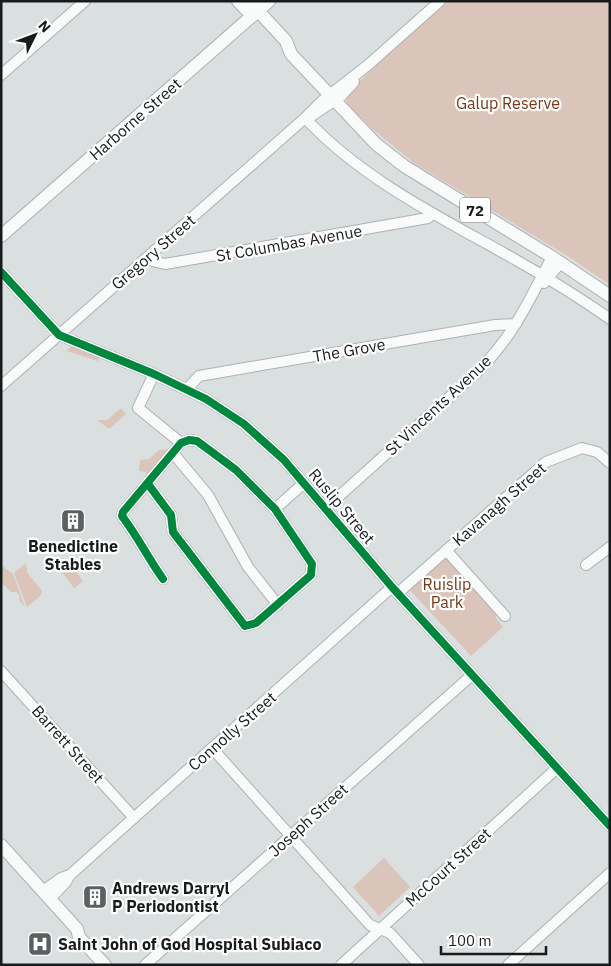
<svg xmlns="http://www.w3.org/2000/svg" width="611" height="966" font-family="'IBM Plex Sans',sans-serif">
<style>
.green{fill:#dbc4b9}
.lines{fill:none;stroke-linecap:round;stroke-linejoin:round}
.minor-casing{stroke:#adb1b2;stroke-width:12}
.major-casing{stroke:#adb1b2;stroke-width:14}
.minor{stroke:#f9fafa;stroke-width:10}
.major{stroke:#f9fafa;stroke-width:12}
.cycleway-casing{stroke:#fff;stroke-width:11}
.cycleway{stroke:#00873e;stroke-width:8}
.labels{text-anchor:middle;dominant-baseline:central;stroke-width:4.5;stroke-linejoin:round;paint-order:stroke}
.shield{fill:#fff;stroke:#5d5f5f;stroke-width:1}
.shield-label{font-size:15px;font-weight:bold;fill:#171b1b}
.park-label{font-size:16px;fill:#783813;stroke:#fff}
.street-label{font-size:16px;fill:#171b1b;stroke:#fff}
.poi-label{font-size:16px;font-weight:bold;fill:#171b1b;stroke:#fff;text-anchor:start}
</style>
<rect width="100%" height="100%" fill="#dadfe0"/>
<g class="green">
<polygon points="446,1 610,1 610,285 569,257 414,163 370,127 347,103 346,98 349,91"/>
<polygon points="71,346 99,357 98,361 67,351"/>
<polygon points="121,408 126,414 109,429 97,420 107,420"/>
<polygon points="170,449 148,476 145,472 139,471 140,460 149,459 159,450"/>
<polygon points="442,558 449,559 495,608 496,618 503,627 471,656 408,588"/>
<polygon points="26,563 27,572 42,591 41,595 27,607 14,573"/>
<polygon points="70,563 83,581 74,588 60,570"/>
<polygon points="2,566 13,574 25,607 19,600 20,597 17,592 11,592 1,582"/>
<polygon points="384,858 410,887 379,916 353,887"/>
</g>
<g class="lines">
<defs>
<g id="minor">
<polyline points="1,75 85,1"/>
<polyline points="313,115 341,96 354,82"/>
<path d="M305,118C364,181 442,218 516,260C548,278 580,298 610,319"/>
<polyline points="145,259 165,264 428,218 432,214"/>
<polyline points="1,272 59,335 154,374 206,399 244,424 284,460 392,587 610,826"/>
<polyline points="544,283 561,262"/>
<polyline points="154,374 138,408 181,443"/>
<polyline points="1,386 305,118 322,101 368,65 440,1"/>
<polyline points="187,389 199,376 495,325 516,324"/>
<polyline points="173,453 208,495 248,567 278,605"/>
<path d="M148,484L171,515L173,532L245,626L256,623L311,575L312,564L275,509L236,470L197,441L189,440L181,443L123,512L122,516C138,537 148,558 163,579"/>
<path d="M326,508L476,373C514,336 528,302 552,257"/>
<polyline points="275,509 304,483"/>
<polyline points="446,550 505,616"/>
<polyline points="586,565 610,547"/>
<polyline points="398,593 546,462 582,448 597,452 610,463"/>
<polyline points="1,671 134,818"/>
<polyline points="212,748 370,925 390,933 419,965"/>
<polyline points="43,891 61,878 70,875 392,587"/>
<polyline points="50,899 66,882 70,875"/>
<polyline points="145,965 472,675"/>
<polyline points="341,965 556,769"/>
<polyline points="508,965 610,873"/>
</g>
<g id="major">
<polyline points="238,1 252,16"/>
<polyline points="249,1 286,41 291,54 376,144 404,166 552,257 610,296"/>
<polyline points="1,236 269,1"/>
<polyline points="1,845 77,929 79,937 105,965"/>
</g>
</defs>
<use href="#minor" class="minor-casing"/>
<use href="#major" class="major-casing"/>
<use href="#minor" class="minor"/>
<use href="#major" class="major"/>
<defs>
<g id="cycleway">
<polyline points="1,272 59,335 154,374 206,399 244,424 284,460 392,587 610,826"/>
<path d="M148,484L171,515L173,532L245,626L256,623L311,575L312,564L275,509L236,470L197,441L189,440L181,443L123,512L122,516C138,537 148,558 163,579"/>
</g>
</defs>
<use href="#cycleway" class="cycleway-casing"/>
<use href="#cycleway" class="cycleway"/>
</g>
<defs>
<symbol id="building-square" viewBox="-11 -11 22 22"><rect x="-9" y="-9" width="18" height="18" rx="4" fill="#5b6060" stroke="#fff"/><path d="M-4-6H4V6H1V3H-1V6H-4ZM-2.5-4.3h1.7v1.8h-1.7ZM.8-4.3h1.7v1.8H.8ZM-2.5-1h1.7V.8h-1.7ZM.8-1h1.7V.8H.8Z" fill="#fff"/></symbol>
<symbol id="hospital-square" viewBox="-11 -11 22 22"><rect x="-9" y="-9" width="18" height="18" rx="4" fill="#5b6060" stroke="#fff"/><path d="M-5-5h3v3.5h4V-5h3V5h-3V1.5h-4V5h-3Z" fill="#fff"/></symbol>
</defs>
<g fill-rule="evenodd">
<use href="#building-square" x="59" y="507" width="28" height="28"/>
<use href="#building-square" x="81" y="883" width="28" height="28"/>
<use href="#hospital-square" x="26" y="930" width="28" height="28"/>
</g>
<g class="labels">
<rect class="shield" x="460" y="197.5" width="30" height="25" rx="4"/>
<g class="shield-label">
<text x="475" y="210">72</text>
</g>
<g class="park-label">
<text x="508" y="103">Galup Reserve</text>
<text x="447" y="584">Ruislip<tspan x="447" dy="18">Park</tspan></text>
</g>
<g class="street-label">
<text transform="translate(135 119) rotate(-41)">Harborne Street</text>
<text transform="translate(289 243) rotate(-10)">St Columbas Avenue</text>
<text transform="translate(153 252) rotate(-41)">Gregory Street</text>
<text transform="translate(349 350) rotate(-10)">The Grove</text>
<text transform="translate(438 405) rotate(-43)">St Vincents Avenue</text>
<text transform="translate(499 504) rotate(-41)">Kavanagh Street</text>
<text transform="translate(342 506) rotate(50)">Ruslip Street</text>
<text transform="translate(232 731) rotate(-41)">Connolly Street</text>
<text transform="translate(68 744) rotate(48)">Barrett Street</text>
<text transform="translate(308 820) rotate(-42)">Joseph Street</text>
<text transform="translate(448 867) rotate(-42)">McCourt Street</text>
</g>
<g class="poi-label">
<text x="73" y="546" text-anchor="middle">Benedictine<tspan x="73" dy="18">Stables</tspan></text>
<text x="112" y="888">Andrews Darryl<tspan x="112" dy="18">P Periodontist</tspan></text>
<text x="58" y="944">Saint John of God Hospital Subiaco</text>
</g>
</g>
<rect width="611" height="966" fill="none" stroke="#171b1b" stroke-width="5"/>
<g transform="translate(35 35) rotate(48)" stroke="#ffffff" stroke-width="4" paint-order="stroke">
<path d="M0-4L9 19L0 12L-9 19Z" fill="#171b1b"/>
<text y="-8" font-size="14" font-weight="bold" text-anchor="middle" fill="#171b1b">N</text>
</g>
<path d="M441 946v8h105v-8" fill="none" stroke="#171b1b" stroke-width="2.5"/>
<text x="448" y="946" font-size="15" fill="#171b1b" stroke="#ffffff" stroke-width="4" paint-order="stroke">100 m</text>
</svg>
